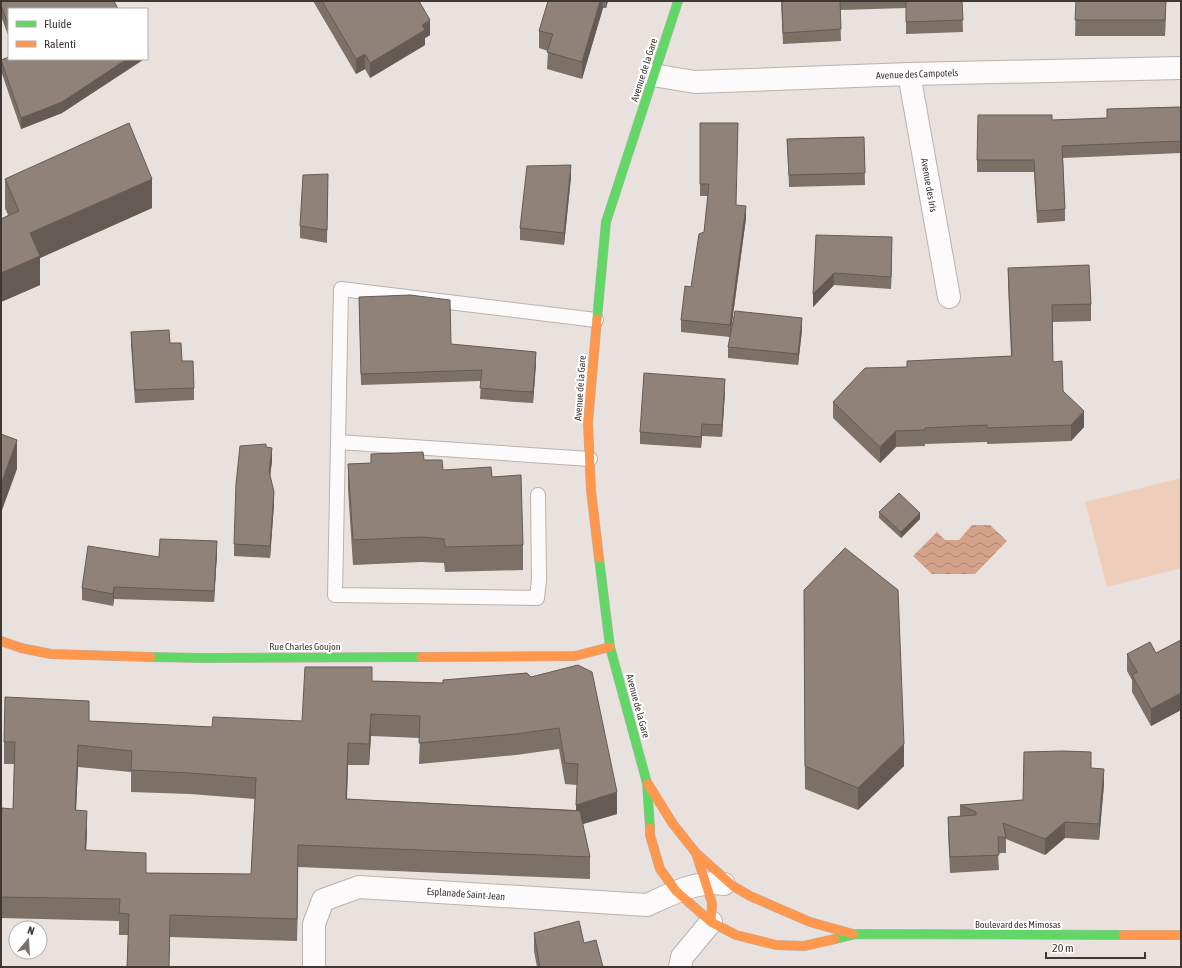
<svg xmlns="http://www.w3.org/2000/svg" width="1182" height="968" font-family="'Asap Condensed',sans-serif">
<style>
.park{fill:#eecdbb}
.water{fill:url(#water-waves)}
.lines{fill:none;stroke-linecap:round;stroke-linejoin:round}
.lane-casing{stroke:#b9b2af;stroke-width:16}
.street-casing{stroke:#b9b2af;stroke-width:24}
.fast-casing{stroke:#b9b2af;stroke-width:10}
.slow-casing{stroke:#b9b2af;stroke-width:10}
.lane{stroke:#fcfafa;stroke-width:14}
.street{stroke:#fcfafa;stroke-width:22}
.fast{stroke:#63d668;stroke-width:9}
.slow{stroke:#ff974d;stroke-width:9}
.wall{fill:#7c7067;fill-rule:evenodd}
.shaded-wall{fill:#655b54}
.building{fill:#908278;stroke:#655b54;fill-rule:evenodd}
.labels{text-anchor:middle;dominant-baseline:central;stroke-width:4;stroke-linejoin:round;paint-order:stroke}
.street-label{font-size:10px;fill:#3e3734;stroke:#fff}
</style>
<defs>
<pattern id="water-waves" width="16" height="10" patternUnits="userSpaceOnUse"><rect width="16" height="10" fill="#d4a288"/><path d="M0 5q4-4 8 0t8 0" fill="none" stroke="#ad8570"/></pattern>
</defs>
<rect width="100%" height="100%" fill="#e9e1dd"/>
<polygon class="park" points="1181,478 1181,568 1107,587 1085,502"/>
<polygon class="water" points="972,525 990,525 1007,541 975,574 932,574 913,556 937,532 945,540 959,540"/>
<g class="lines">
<defs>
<g id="lane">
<polyline points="338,442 590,459"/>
<polyline points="538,495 539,580 537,598 335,595 341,289 596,320"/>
</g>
<g id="street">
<polyline points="909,74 949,297"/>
<polyline points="653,75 695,82 909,74 1181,68"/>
<path d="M314,967V924L323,900L359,887L647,905C671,894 697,880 724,884"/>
<polyline points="680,967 682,957 711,922"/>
</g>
<g id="fast">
<polyline points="597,319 606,222 678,1"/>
<polyline points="599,558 610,647 647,783 650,828"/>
<polyline points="151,657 203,658 421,657"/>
<polyline points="835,939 856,934 1123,935"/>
</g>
<g id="slow">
<polyline points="597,319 588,423 591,490 599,558"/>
<polyline points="1,641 21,648 51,654 151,657"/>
<polyline points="421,657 575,656 610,647"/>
<polyline points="648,784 673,824 696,853 733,886 750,896 810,922 853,934"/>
<polyline points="650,828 650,835 660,869 676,891 711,922 736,935 776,945 804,946 835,939"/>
<polyline points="696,853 712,903 711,922"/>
<polyline points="1123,935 1181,935"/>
</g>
</defs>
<use href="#lane" class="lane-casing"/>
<use href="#street" class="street-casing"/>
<use href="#fast" class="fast-casing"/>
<use href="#slow" class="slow-casing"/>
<use href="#lane" class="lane"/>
<use href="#street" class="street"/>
<use href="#fast" class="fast"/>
<use href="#slow" class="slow"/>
</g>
<g class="wall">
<polygon points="1,1 9,9 9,38 1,16"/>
<polygon points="313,1 419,1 430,35 425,38 425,45 370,78 365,69 356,74"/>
<polygon points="548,1 608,1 606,8 603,8 582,79 547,69 548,51 539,48 539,31"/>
<polygon points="781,1 962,1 963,32 906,34 906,8 840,10 841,41 783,44"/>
<polygon points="1076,1 1166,1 1165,36 1075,36"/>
<polygon points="143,59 62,113 21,129 1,71 1,60"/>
<polygon points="1181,107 1181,153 1063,158 1065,209 1065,221 1037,223 1034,172 977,172 977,160 1052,120 1107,118 1107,109"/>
<polygon points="700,123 736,205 746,218 730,337 681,332 681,320 691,287 704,232 708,196 700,196"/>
<polygon points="864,137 865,185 789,187 787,139"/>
<polygon points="328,174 327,243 300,238 300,226"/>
<polygon points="571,177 564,245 520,240 520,228"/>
<polygon points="5,179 152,208 40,258 40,285 1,302 1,219 8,215 5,208"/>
<polygon points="816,235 892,249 891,289 834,285 813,307"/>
<polygon points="1008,268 1091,304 1091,321 1053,322 1053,362 1063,391 1084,427 1071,441 987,444 987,442 925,444 925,446 896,447 880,463 833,418 833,402 907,367 1011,356 1008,284"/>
<polygon points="359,297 451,344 536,363 533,403 515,402 480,399 481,381 361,385"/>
<polygon points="802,330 798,365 728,358 728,347"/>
<polygon points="131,332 170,343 182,361 194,388 194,400 135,403 131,344"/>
<polygon points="725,391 722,437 702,436 701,448 640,444 640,432"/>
<polygon points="266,447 272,461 270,476 274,504 270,558 234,556 234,544"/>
<polygon points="371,454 424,460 443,470 492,477 523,545 523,570 445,572 444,563 421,562 353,565 348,489 348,464 371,463"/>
<polygon points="879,512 920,519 901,538 879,518"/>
<polygon points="217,553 214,602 114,599 113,606 82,600 82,588 159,557"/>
<polygon points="804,590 904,766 858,810 805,789"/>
<polygon points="1181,640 1181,710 1151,726 1132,692 1132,680 1127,671 1127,654 1156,653"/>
<path d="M527,673L617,814L583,824L590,857V879L298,867L297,941L170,937L169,967H127L128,935H119V921L1,918V827L13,809L14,764H4V742L89,721L212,727L302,721L372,681L443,683ZM371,736L420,738L419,764L516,755L559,749L565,784L577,785L576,810L347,799L348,765H369ZM78,767L131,772V792L190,794L255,799L251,874L146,873L86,850L87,832L76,810Z"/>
<polygon points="1091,768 1104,784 1099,840 1065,838 1045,855 1006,839 1006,853 998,853 999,870 950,873 948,832 948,817 960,816 960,805 1023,800"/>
<polygon points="534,933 584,943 603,967 537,967 534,951"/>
</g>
<g class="shaded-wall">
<polygon points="600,1 603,1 603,8 582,79 582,62"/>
<polygon points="606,1 608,1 606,8"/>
<polygon points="1166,1 1165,36 1165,20"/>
<polygon points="430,20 430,35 425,38 425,45 370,78 370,63 422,25"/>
<polygon points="365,54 365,69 356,74 356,59"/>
<polygon points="127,59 143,59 143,60 62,113 21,129 21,118"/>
<polygon points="571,165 571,177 564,245 564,233"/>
<polygon points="152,179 152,208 40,258 40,285 1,302 1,273 30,233"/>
<polygon points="746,206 746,218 730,337 730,325"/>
<polygon points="892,237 892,249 891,289 891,277"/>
<polygon points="834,273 834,285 813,307 813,294"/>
<polygon points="802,318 802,330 798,365 798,354"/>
<polygon points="536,352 536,363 533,403 533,392"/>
<polygon points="725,379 725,391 722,437 722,425"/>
<polygon points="1084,411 1084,427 1071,441 1071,425"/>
<polygon points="702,424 702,436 701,448 701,437"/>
<polygon points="896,431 896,447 880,463 880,447"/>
<polygon points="17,440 17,469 1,513 1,484"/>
<polygon points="272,448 272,461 269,484 269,471"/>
<polygon points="274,492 274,504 270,558 270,546"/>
<polygon points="920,513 920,519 901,538 901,532"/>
<polygon points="217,541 217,553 214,602 214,591"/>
<polygon points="114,587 114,599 113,606 113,594"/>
<polygon points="1181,693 1181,710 1151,726 1151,709"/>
<polygon points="371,714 371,736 369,765 369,744"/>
<polygon points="348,743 348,765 346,821 346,799"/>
<polygon points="904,744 904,766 858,810 858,788"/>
<polygon points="78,745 78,767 75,832 75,810"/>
<polygon points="1104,769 1104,784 1099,840 1099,824"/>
<polygon points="617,792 617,814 576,826 576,805"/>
<polygon points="87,811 87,832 85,872 85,850"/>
<polygon points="1065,822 1065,838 1045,855 1045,839"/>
<polygon points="298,845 298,867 297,941 297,919"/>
</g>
<g class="building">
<polygon points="1,1 114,1 118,9 9,9 9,27 1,5"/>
<polygon points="322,1 419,1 430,20 422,25 425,30 370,63 365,54 356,59"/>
<polygon points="548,1 600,1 582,62 547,52 553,34 539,31"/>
<polygon points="782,1 840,1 841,29 783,33"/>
<polygon points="906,1 962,1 963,20 906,22"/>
<polygon points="1076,1 1166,1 1165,20 1075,20"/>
<polygon points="9,57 9,59 127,59 62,102 21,118 1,60"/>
<polygon points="1181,107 1181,141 1062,146 1065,209 1037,211 1034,160 977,160 978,115 1052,115 1052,120 1107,118 1107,109"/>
<polygon points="129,123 152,179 30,233 40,256 1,273 1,219 19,211 5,179"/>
<polygon points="700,123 738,123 736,205 746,206 730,325 681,320 685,286 691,287 699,234 704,232 709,184 700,184"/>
<polygon points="864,137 865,173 789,175 787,139"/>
<polygon points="571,165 564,233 520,228 527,166"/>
<polygon points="328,174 327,230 300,226 303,175"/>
<polygon points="816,235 892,237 891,277 834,273 813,294"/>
<polygon points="1089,265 1091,304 1052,305 1053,362 1062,361 1063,391 1084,411 1071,425 987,428 987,425 925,428 925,430 896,431 880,447 833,402 865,368 907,367 907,361 1012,356 1008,268"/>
<polygon points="410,295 450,300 451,344 536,352 533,392 515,391 480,388 482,370 361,374 359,297"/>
<polygon points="735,311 802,318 798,354 728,347"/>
<polygon points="169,330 170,343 181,343 182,361 193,361 194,388 135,390 131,332"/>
<polygon points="644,373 725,379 722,425 702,424 701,437 640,432"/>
<polygon points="1,434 17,440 1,484"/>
<polygon points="266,444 266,447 272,448 269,471 274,492 270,546 234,544 236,484 240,446"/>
<polygon points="423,452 424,460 442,460 443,470 491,467 492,477 521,475 523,545 445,547 444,539 421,537 353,540 348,464 371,463 371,454"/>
<polygon points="899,493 920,513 901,532 879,512"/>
<polygon points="160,539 217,541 214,591 114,587 113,594 82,588 88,546 159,557"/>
<polygon points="845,548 898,590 904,744 858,788 805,766 804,590"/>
<polygon points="1181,640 1181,693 1151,709 1132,675 1137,672 1127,654 1150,642 1156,653"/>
<path d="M578,665L592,672L617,792L576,805L578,764L565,763L559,728L516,734L419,743L420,716L371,714L369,744L348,743L346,799L580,811L590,857L298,845L297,919L170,915L169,967H127L129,914L119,913L120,899L1,897V827L2,808L13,809L15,742H4L5,697L89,701V721L212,727L213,717L302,721L305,667H372V681L443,683V680L527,673L531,677ZM78,745L132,751L131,770L190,773L256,778L251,874L146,873V853L85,850L87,811L75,810Z"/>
<polygon points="1063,751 1091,752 1091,768 1104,769 1099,824 1065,822 1045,839 1003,823 1006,837 998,837 999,855 950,857 948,817 976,815 976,812 960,805 1023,800 1024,752"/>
<polygon points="579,921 584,943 596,940 603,967 540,967 534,933"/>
</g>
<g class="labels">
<g class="street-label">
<text transform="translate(644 70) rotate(-72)">Avenue de la Gare</text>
<text transform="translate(917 74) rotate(-2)">Avenue des Campotels</text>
<text transform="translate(929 185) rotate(80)">Avenue des Iris</text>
<text transform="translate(580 388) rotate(-86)">Avenue de la Gare</text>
<text x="305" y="646">Rue Charles Goujon</text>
<text transform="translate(638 706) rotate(75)">Avenue de la Gare</text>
<text transform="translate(466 894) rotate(4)">Esplanade Saint-Jean</text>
<text x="1018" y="924">Boulevard des Mimosas</text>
</g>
</g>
<rect width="1182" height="968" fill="none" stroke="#3e3734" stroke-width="4"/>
<rect x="8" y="8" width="140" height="52" fill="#ffffff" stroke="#b2afae"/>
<rect x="16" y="21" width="20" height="6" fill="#63d668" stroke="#b2afae"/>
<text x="44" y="28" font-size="12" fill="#3e3734">Fluide</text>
<rect x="16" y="41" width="20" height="6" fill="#ff974d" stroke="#b2afae"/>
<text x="44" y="48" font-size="12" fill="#3e3734">Ralenti</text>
<g transform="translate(28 940) rotate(18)"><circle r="19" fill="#ffffff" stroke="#b2afae"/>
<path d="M0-3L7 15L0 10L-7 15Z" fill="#7a726f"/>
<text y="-6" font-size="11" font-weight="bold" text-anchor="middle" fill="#3e3734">N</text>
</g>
<path d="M1046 952v6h99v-6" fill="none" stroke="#3e3734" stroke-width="2"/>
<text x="1052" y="952" font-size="12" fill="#3e3734" stroke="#ffffff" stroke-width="3" paint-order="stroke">20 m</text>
</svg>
